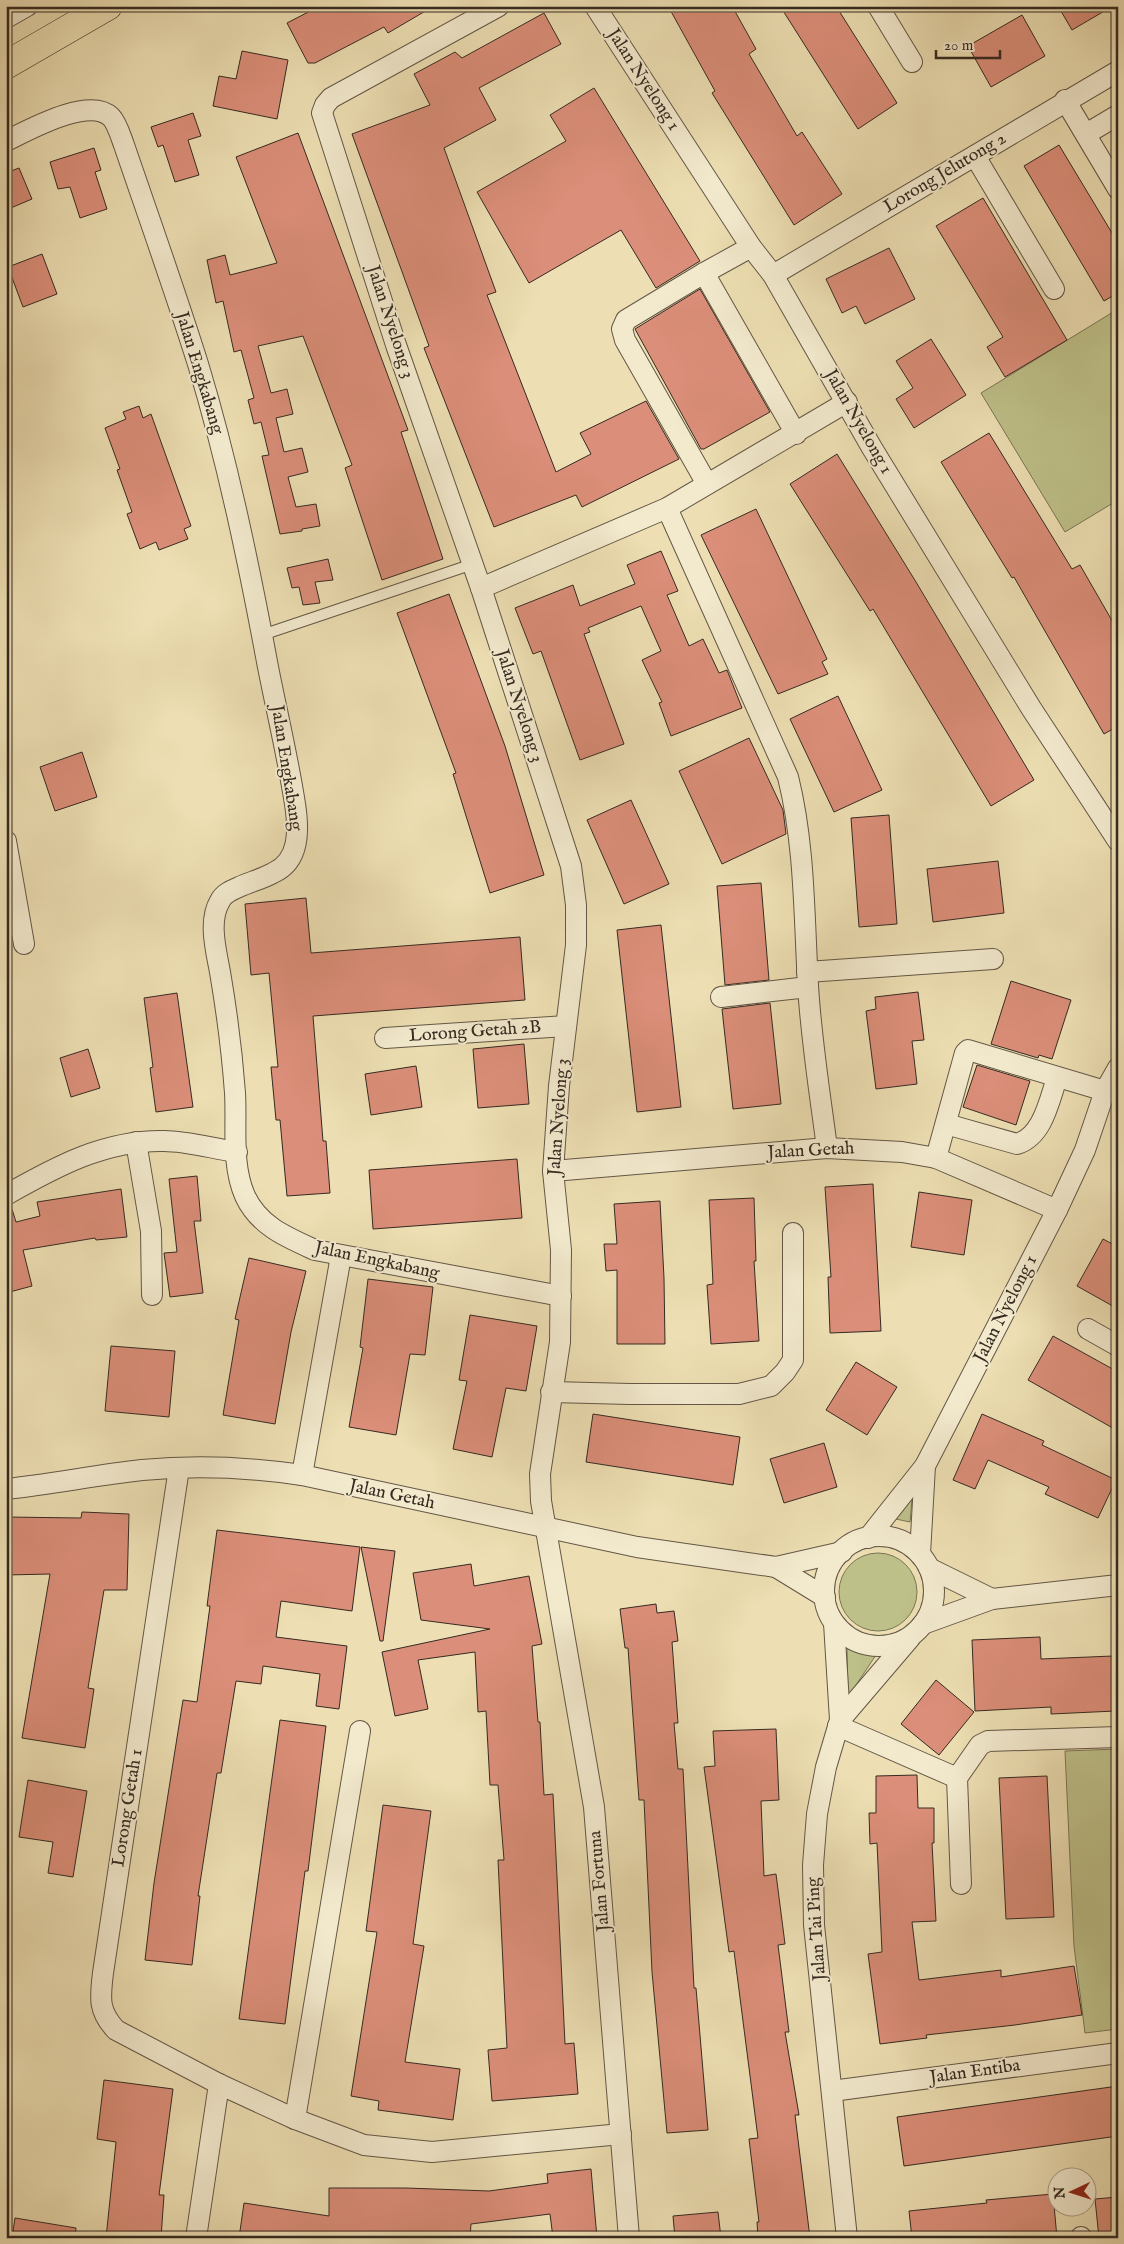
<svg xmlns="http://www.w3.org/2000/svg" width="1124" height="2244" font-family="'IM FELL English',serif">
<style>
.green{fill:#bec089;stroke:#7a7555}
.building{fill:#db8e79;stroke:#352a21}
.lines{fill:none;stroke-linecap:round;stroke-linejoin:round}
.service-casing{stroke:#635746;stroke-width:12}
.minor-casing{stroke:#635746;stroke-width:22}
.primary-casing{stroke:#352a21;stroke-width:29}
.service{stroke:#f3eace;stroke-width:10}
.minor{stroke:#f3eace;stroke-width:20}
.primary{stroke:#eddfb3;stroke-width:28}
.labels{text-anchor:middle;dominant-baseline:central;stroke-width:4;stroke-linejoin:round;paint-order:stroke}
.street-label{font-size:18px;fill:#352a21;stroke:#f3eace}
</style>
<rect width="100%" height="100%" fill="#eddfb3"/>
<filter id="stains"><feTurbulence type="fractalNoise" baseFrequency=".004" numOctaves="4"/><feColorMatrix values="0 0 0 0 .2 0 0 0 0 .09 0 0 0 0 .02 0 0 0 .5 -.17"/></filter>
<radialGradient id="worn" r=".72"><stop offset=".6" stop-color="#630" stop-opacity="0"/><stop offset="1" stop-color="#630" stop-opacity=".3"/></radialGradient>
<g class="green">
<polygon points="1118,309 1118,500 1065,532 981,393"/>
<polygon points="913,1488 910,1522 891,1518"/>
<circle cx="878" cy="1592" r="39"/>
<polygon points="847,1648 876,1655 848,1697"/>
<polygon points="1118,1749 1118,2029 1085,2033 1074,1946 1065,1751"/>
</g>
<g class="building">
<polygon points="320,6 434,6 388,33 384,27 315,63 308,63 287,23"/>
<polygon points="668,6 732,6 756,49 749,54 797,136 802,132 842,194 794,225 712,93 715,91"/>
<polygon points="780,6 836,6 897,103 858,129"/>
<polygon points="1058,6 1113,6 1072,30"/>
<polygon points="544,13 561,44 479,88 496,120 444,148 496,292 487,295 556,472 591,454 580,433 646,401 679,459 582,507 576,495 494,527 424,348 429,346 352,134 430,105 414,74 455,52 462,58"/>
<polygon points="1022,15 1045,56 991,87 968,46"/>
<polygon points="242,51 288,60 277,119 213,106 219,76 236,79"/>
<polygon points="594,88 700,261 656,288 621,230 529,283 477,192 566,141 550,115"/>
<polygon points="193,113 201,136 188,140 199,175 175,182 163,145 158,147 151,127"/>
<polygon points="298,133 408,430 401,432 443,559 382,580 345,468 352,465 303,336 258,346 271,393 287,389 293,414 276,418 284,452 302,448 308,472 288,477 296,507 316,504 320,526 302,529 302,531 280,534 262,456 269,455 261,422 254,424 248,400 254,398 241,350 234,352 223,301 216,303 207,260 225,255 230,275 277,263 236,157"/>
<polygon points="1059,145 1118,243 1118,293 1104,301 1024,166"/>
<polygon points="94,148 101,170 95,172 107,209 80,218 70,187 58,189 50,162"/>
<polygon points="19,168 32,199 6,210 6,173"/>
<polygon points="983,198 1067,340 1005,377 987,347 1003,337 936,226"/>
<polygon points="889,248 915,299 865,324 856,306 842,313 826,279"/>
<polygon points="42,254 57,294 23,307 8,267"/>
<polygon points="700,289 770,412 704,449 701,449 635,329"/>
<polygon points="931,339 966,395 914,428 896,399 913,388 896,361"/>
<polygon points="139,406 143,418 151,414 191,526 184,529 188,539 159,550 156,542 140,549 127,514 132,512 117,470 120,469 105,428 126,419 123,412"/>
<polygon points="989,433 1072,569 1080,565 1118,631 1118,726 1104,734 1014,577 1012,578 941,462"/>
<polygon points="837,454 916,582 1034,780 991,806 873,609 870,611 790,484"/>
<polygon points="756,509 827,659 822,662 828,674 778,694 701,535"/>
<polygon points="661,551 678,591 667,595 689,646 703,639 719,673 727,670 742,708 671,736 659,703 662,702 642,660 661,651 641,606 588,628 590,632 584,634 624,744 580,760 541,651 533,654 515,608 573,585 580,606 635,584 627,565"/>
<polygon points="328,559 333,580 315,582 320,603 303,605 299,587 292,588 287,568"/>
<polygon points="449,594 505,746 544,875 490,893 453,774 456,773 397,613"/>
<polygon points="838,696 882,790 834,812 790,719"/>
<polygon points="749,738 783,810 786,834 722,864 679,771"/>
<polygon points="82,752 97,797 55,811 40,767"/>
<polygon points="631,800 669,884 624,904 587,820"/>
<polygon points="889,815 897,924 859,927 851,818"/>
<polygon points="998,861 1004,913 933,922 927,869"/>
<polygon points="761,883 769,980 725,985 717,886"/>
<polygon points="306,898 311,953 520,937 525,1000 313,1016 323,1141 326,1141 330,1193 287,1196 280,1120 276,1120 271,1067 278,1067 269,973 251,975 245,904"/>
<polygon points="661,925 681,1107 637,1112 617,930"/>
<polygon points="1011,981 1071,1000 1052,1059 1039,1055 1038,1058 991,1044"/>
<polygon points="918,992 924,1040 912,1041 917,1084 876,1089 866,1011 876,1009 875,997"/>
<polygon points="177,993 193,1107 156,1112 150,1068 153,1067 144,998"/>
<polygon points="770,1003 781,1104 733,1109 722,1009"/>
<polygon points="524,1044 529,1104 478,1108 473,1049"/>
<polygon points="88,1049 100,1088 71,1097 60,1058"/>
<polygon points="977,1065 1030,1081 1016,1125 963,1107"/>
<polygon points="416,1066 422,1107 371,1115 365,1074"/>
<polygon points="517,1159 522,1218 373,1229 369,1170"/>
<polygon points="197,1176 201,1221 194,1221 203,1293 170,1297 164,1253 177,1252 169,1179"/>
<polygon points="873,1184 881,1331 830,1333 828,1277 831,1277 825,1187"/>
<polygon points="121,1189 127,1237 96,1240 95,1238 23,1250 32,1286 6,1293 6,1209 12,1209 16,1222 40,1216 37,1202"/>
<polygon points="919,1192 972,1200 964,1255 911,1247"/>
<polygon points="754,1198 756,1261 754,1261 759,1341 711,1344 707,1285 713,1284 709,1200"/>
<polygon points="660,1201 664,1278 665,1344 617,1344 617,1270 606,1271 604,1244 617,1244 614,1204"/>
<polygon points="1103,1239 1118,1247 1118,1309 1077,1286"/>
<polygon points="249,1258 306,1271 291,1332 275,1424 223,1415 239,1320 235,1319"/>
<polygon points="368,1279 433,1287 425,1355 410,1354 396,1435 349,1427 363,1348 360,1347"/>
<polygon points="470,1315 537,1326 526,1391 506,1388 492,1457 453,1449 467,1381 459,1380"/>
<polygon points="1053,1336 1118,1372 1118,1431 1028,1380"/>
<polygon points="111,1346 175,1351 169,1417 105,1411"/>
<polygon points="856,1362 897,1387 867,1435 826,1410"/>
<polygon points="593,1414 740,1437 733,1485 586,1462"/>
<polygon points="982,1414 1044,1441 1042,1445 1116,1480 1098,1518 1045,1494 1049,1487 988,1460 975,1489 953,1480"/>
<polygon points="824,1443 837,1487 784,1503 770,1459"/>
<polygon points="82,1512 129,1514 127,1590 104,1590 88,1688 94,1689 85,1748 22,1738 50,1574 6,1575 6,1517 81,1518"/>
<polygon points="217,1530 360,1547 352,1611 281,1601 276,1637 347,1646 339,1709 316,1706 320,1674 263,1666 261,1684 236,1681 221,1773 217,1773 198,1896 200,1896 192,1965 145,1960 154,1883 183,1700 197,1702 210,1606 207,1606"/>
<polygon points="361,1547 395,1551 383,1641 380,1641"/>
<polygon points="471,1564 474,1586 529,1576 542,1644 532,1646 538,1722 540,1722 544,1795 553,1794 565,2044 574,2043 578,2094 492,2101 488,2050 507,2048 498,1860 504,1860 498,1785 490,1785 486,1711 478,1712 475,1652 418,1660 428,1709 395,1716 382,1652 490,1629 421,1620 413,1573"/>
<polygon points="656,1604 657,1613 674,1611 678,1641 672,1642 678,1723 674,1723 678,1769 683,1769 694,1988 696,1988 708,2130 667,2133 652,1972 644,1800 639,1800 628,1648 625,1648 620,1609"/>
<polygon points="1040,1637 1041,1659 1113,1656 1115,1711 1051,1714 1051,1707 975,1711 972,1640"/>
<polygon points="936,1680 974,1712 939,1755 901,1724"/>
<polygon points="280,1720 326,1726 308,1871 305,1871 285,2024 239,2019"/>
<polygon points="776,1729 779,1800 761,1801 764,1876 776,1874 785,1944 778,1945 789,2032 785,2032 799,2115 795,2115 810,2238 758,2238 757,2222 759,2222 749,2139 758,2138 734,1951 729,1952 704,1767 715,1766 713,1731"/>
<polygon points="917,1775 918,1808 934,1808 934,1843 932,1843 936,1921 912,1922 919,1980 1001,1970 1001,1977 1074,1966 1082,2015 1015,2025 926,2035 927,2038 880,2044 868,1954 882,1952 877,1843 870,1844 869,1813 876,1813 876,1776"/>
<polygon points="1047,1776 1054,1917 1006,1919 999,1778"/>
<polygon points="28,1780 87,1791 73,1877 48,1873 53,1842 19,1837"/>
<polygon points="383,1805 431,1811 413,1944 424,1946 405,2062 460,2069 453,2120 378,2110 379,2101 351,2096 377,1932 366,1931"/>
<polygon points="104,2080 173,2089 159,2195 164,2195 161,2238 106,2238 116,2142 97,2139"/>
<polygon points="1118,2086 1118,2136 904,2166 897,2117"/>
<polygon points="591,2169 597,2238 553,2238 550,2214 471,2224 470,2238 239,2238 244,2203 329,2216 329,2188 406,2188 489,2191 548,2183 547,2174"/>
<polygon points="1053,2194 1057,2238 912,2238 909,2211 987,2203 986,2200"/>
<polygon points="1118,2197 1118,2238 1099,2238 1095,2199"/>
<polygon points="718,2212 721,2238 675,2238 673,2216"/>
<polygon points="15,2218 76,2228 75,2238 12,2238"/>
</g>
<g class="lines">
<defs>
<polyline id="service" points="262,635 473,564"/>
<g id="minor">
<polyline points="499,6 331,98 325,105 322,113 396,345 481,588 571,866 576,905 576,945 559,1086 553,1171 561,1250 560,1342 540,1474 541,1501 594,1807 629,2238"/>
<polyline points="595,6 751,247 773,275 872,448 1031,708 1118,841"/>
<polyline points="878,6 912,62"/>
<polyline points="6,18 27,6"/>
<polyline points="1065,100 1118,189"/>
<polyline points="1086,134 1118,115"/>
<path d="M6,141C29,130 89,96 111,117C117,123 121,137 124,145C149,218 175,291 198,364C228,463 249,565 268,667C277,713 288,758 295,804C299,830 300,861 273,873C262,879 250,882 239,887C232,890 223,894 220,901C208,921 216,950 220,972C227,1013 232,1052 235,1093C237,1126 231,1164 245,1196C259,1226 286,1237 315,1250L561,1296"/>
<polyline points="975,156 1054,289"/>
<polyline points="704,273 751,247"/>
<polyline points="773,275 1118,71"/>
<polyline points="707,484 625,340 622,329 626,320 704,273 796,434"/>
<path d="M667,508L788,777C805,845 804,916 808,985C811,1039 820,1094 827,1148"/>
<polyline points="481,588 667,508 847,402"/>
<polyline points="6,841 24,944"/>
<polyline points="807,972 993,959"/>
<polyline points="721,997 808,987"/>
<polyline points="385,1038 566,1026"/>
<path d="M946,1124L1017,1144C1043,1136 1049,1101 1057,1078"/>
<polyline points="136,1142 151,1231 152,1295"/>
<polyline points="936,1158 965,1053 968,1050 1105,1091"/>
<polyline points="553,1171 827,1148 902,1152 936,1158 1057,1210"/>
<path d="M6,1195C57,1166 105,1140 164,1141C188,1141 214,1149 237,1152"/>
<polyline points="1088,1329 1118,1346"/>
<polyline points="551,1392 630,1394 739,1394 771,1386 785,1372 793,1360 793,1233"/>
<path d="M179,1468L103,1973C100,1998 98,2011 116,2030L219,2084L295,2119L364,2145L432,2152L621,2134"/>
<polyline points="302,1475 341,1256"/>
<path d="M6,1489C52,1484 97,1475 142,1470C196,1465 248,1467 302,1475L637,1547L776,1567L842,1552"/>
<circle cx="879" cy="1591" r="55"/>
<polyline points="868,1538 925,1466"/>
<polyline points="920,1554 925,1466 1057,1210 1085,1150 1105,1091 1118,1068"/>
<polyline points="776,1567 825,1597"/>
<polyline points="929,1568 992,1599"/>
<polyline points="834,1623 840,1720 826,1767 817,1814 813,1865 814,1925 847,2238"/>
<polyline points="923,1624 992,1599 1118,1585"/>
<polyline points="840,1720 910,1638"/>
<polyline points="838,1726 957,1778"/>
<polyline points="961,1884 957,1778 980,1745 988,1741 1118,1737"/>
<polyline points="832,2091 1118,2053"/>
<polyline points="295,2119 360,1731"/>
<polyline points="1081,2237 1081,2238"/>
<polyline points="196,2238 219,2084"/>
</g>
<polyline id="primary" points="6,65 108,6"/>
</defs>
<use href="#service" class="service-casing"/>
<use href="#minor" class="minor-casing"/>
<use href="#primary" class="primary-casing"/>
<use href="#service" class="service"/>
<use href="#minor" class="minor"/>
<use href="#primary" class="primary"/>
</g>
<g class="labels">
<g class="street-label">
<text transform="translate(643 80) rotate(57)">Jalan Nyelong 1</text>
<text transform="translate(945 173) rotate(-31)">Lorong Jelutong 2</text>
<text transform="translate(390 322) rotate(72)">Jalan Nyelong 3</text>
<text transform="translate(199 373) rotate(73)">Jalan Engkabang</text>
<text transform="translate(858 422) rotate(60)">Jalan Nyelong 1</text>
<text transform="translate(519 706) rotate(72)">Jalan Nyelong 3</text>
<text transform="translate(286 768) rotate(81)">Jalan Engkabang</text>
<text transform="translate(475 1032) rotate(-4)">Lorong Getah 2B</text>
<text transform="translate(559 1117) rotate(-86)">Jalan Nyelong 3</text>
<text transform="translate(811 1151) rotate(-3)">Jalan Getah</text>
<text transform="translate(377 1261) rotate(12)">Jalan Engkabang</text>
<text transform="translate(1006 1309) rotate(-63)">Jalan Nyelong 1</text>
<text transform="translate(392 1495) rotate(12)">Jalan Getah</text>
<text transform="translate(128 1808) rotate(-81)">Lorong Getah 1</text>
<text transform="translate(600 1881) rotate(-95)">Jalan Fortuna</text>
<text transform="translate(817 1929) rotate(-94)">Jalan Tai Ping</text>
<text transform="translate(975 2072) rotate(-8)">Jalan Entiba</text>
</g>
</g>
<rect width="1124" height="2244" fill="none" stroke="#eddfb3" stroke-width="25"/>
<rect x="8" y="8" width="1109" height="2229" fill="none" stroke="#352a21" stroke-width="2.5"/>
<rect x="12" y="12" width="1099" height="2219" fill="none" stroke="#352a21"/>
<g transform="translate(1072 2192) rotate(266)"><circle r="24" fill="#f3eace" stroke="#a79d89"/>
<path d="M0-4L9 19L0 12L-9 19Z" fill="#8f2418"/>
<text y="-8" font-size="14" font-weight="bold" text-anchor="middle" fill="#352a21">N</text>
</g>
<path d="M936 50v8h64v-8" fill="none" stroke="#352a21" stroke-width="2.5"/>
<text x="944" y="50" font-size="15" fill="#352a21" stroke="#f3eace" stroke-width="4" paint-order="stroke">20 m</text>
<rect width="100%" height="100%" filter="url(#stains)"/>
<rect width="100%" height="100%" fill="url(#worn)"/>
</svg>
